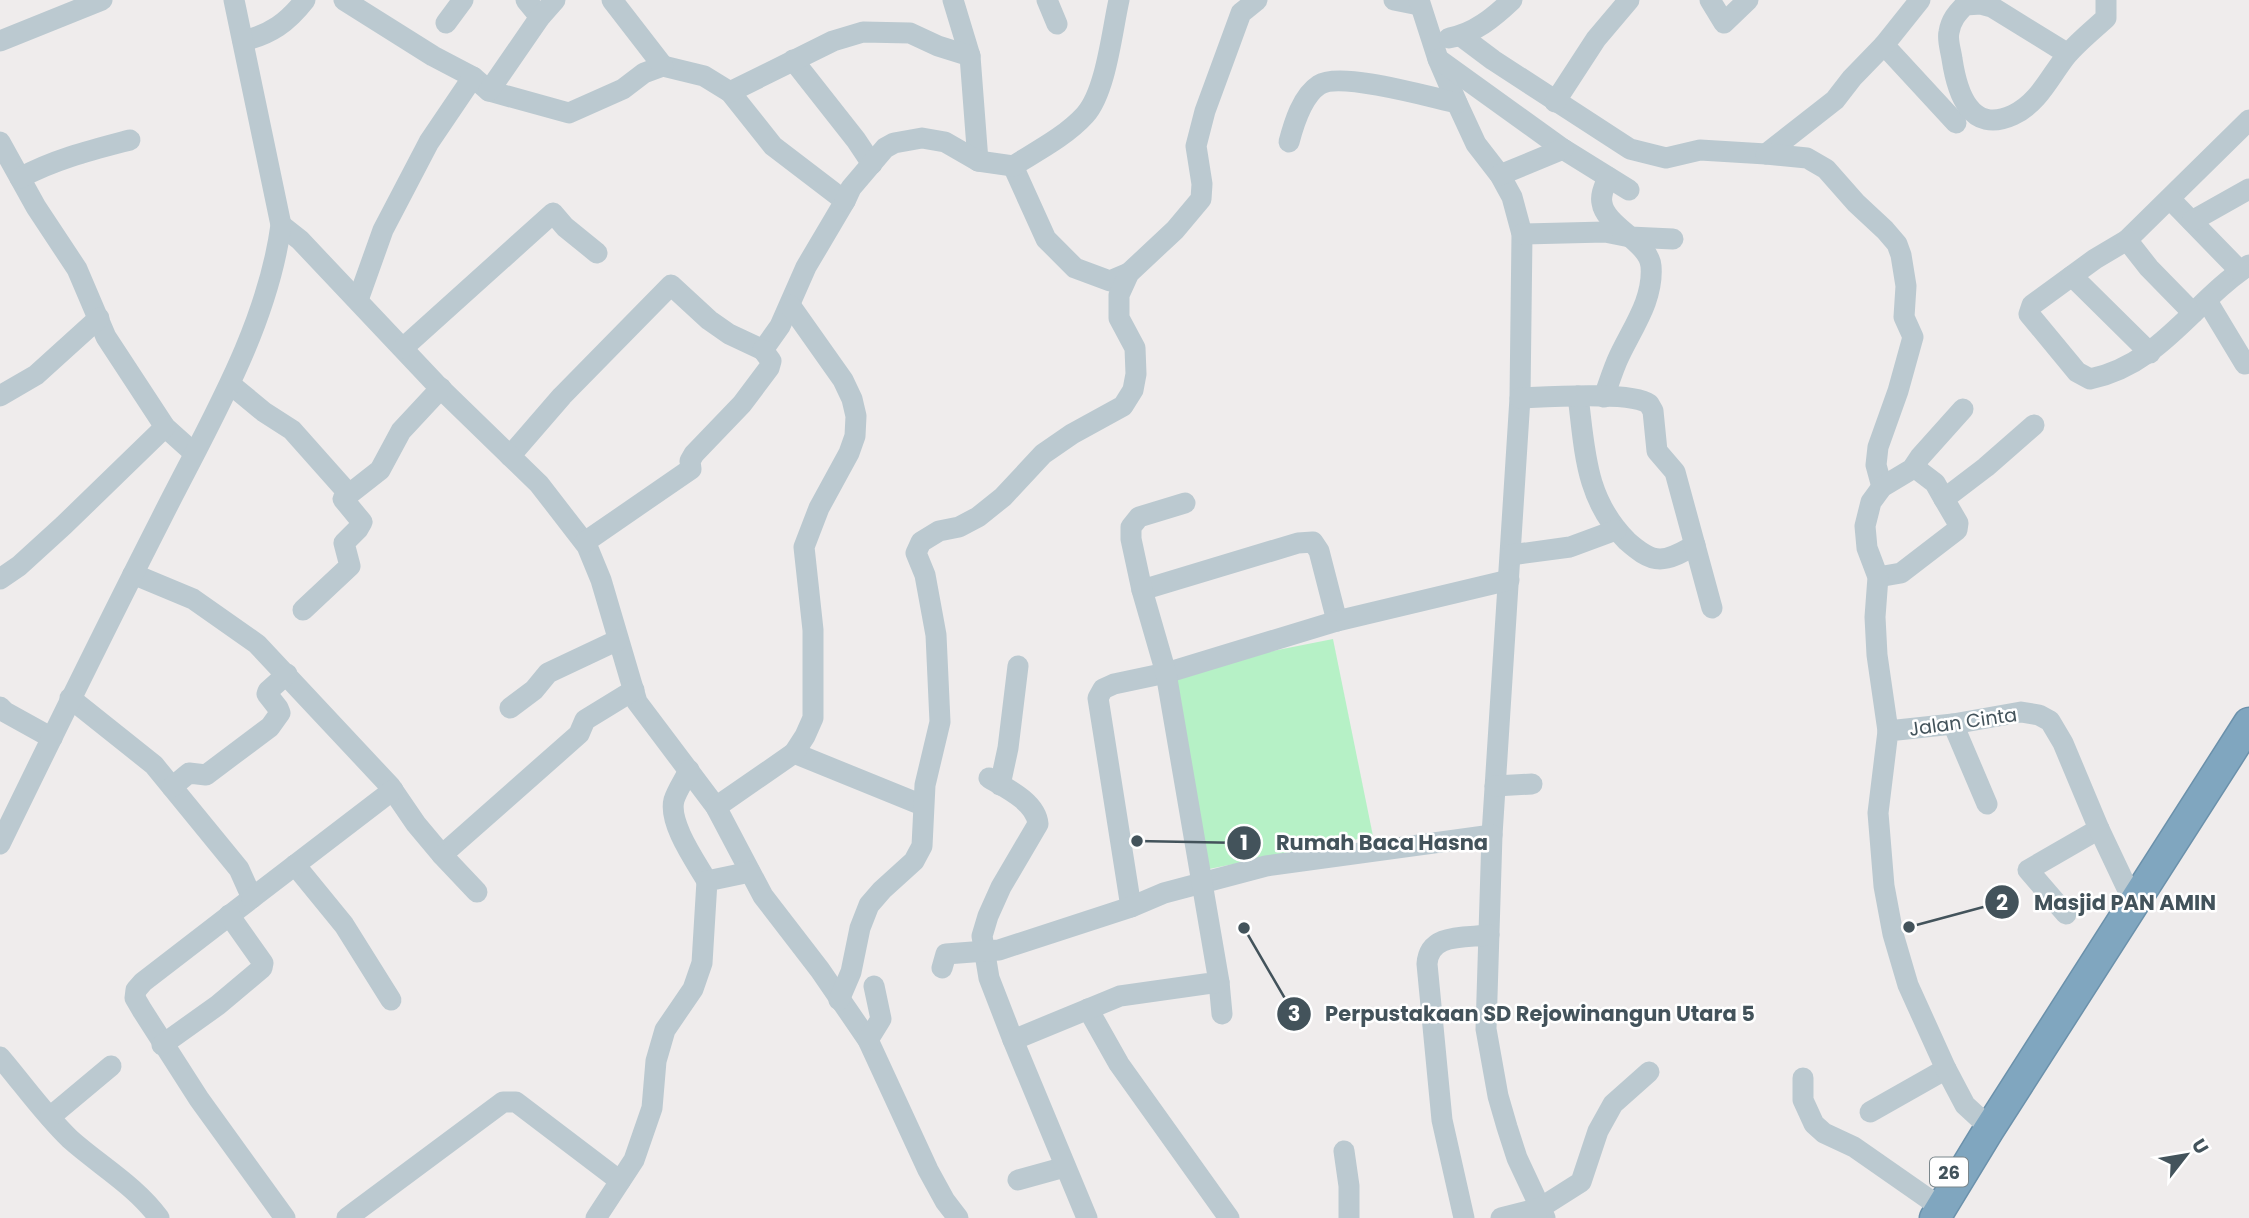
<svg xmlns="http://www.w3.org/2000/svg" width="2249" height="1218" font-family="Poppins,sans-serif">
<style>
.green{fill:#b6f1c6}
.lines{fill:none;stroke-linecap:round;stroke-linejoin:round}
.highway-casing{stroke:#6b91ab;stroke-width:33}
.minor{stroke:#bbc9d0;stroke-width:21}
.highway{stroke:#80a6bf;stroke-width:30}
.labels{text-anchor:middle;dominant-baseline:central;stroke-width:5;stroke-linejoin:round;paint-order:stroke}
.shield{fill:#fff;stroke:#7b878c;stroke-width:2}
.shield-label{font-size:18px;font-weight:bold;fill:#43535b}
.street-label{font-size:19px;fill:#43535b;stroke:#fff}
.leader{fill:none;stroke:#43535b;stroke-width:2.5}
.callout-dot{fill:#43535b;stroke:#fff;stroke-width:2.5}
.mark-label{font-size:21px;text-anchor:middle;font-weight:bold;fill:#fff}
.callout-label{font-size:21px;text-anchor:middle;font-weight:bold;fill:#43535b;stroke:#fff;stroke-width:5;stroke-linejoin:round;paint-order:stroke}
</style>
<rect width="100%" height="100%" fill="#efecec"/>
<polygon class="green" points="1333,639 1373,836 1209,869 1168,672"/>
<g class="lines">
<defs>
<polyline id="highway" points="1935,1218 1988,1131 2249,723"/>
</defs>
<use href="#highway" class="highway-casing"/>
<g class="minor">
<polyline points="344,0 433,56 473,77 489,91 569,113 623,89 644,73 663,66 704,76 730,92 773,146 845,201 806,267 780,326 763,350 729,334 709,320 671,285 562,396 510,456"/>
<polyline points="526,0 540,17"/>
<polyline points="612,0 663,66"/>
<polyline points="953,0 970,56"/>
<polyline points="1047,0 1057,24"/>
<polyline points="1394,0 1419,5"/>
<polyline points="1419,0 1438,59 1457,103 1476,144 1500,175 1512,197 1522,234 1520,398 1492,835 1486,1029 1498,1096 1507,1127 1517,1158 1545,1218"/>
<polyline points="1710,0 1724,23 1748,0"/>
<polyline points="1920,0 1884,45 1956,123"/>
<polyline points="446,23 463,0"/>
<polyline points="1461,36 1493,60 1630,149 1666,158 1700,150 1766,154 1835,100 1852,78 1884,45"/>
<path d="M1449,38C1474,34 1494,17 1512,0"/>
<polyline points="0,41 102,0"/>
<path d="M243,41C271,34 287,23 305,0"/>
<path d="M2068,54L1992,7L1981,4L1965,5C1957,13 1951,20 1949,32C1947,40 1951,51 1952,59C1957,92 1970,135 2013,115C2039,103 2050,76 2067,55C2078,42 2093,30 2106,18V0"/>
<polyline points="1438,59 1563,149 1629,190"/>
<polyline points="793,60 856,140 872,164"/>
<polyline points="489,91 540,17 555,0"/>
<polyline points="730,92 833,41 863,32 910,33 938,46 970,56 978,161"/>
<polyline points="1555,102 1596,39 1629,0"/>
<path d="M2249,120L2127,240L2095,259L2032,305L2029,314L2077,372L2090,379C2161,364 2193,302 2249,265"/>
<polyline points="0,142 36,207 77,269 106,337 165,427 194,453"/>
<path d="M1289,142C1294,123 1302,96 1319,85C1340,71 1429,97 1457,103"/>
<polyline points="1766,154 1807,158 1826,169 1856,203 1885,230 1897,244 1901,255 1906,286 1904,317 1913,337 1898,391 1878,447 1876,465 1882,487"/>
<polyline points="1013,166 1046,239 1075,268 1110,281 1129,273"/>
<polyline points="1500,175 1563,149"/>
<path d="M20,178C55,159 92,150 130,140"/>
<polyline points="2170,199 2240,271"/>
<path d="M845,201L851,188L885,148L894,143L922,138L945,142L978,161L1013,166C1037,151 1066,136 1085,115C1106,92 1112,31 1119,0"/>
<polyline points="2192,221 2249,189"/>
<polyline points="281,225 300,240 436,384 539,484 587,546 601,580 637,702 716,807 763,896 820,970 868,1040 928,1170 945,1201 958,1218"/>
<polyline points="1522,234 1605,232 1630,237 1673,239"/>
<polyline points="2127,240 2149,268 2193,313"/>
<polyline points="2072,276 2150,353"/>
<polyline points="358,300 383,230 429,142 473,77"/>
<polyline points="2207,301 2245,364"/>
<polyline points="403,348 553,213 565,227 597,253"/>
<polyline points="230,384 264,412 292,430 348,493"/>
<polyline points="0,396 36,375 99,318"/>
<path d="M1578,396C1585,451 1585,499 1627,541C1636,549 1648,559 1660,559C1672,559 1684,551 1695,545"/>
<path d="M1604,397C1608,385 1612,373 1617,361C1630,331 1654,301 1651,266C1649,242 1605,226 1602,203C1600,195 1605,185 1608,177"/>
<path d="M1520,398C1545,397 1631,391 1649,404L1653,411L1657,451L1675,472L1712,608"/>
<polyline points="1914,467 1935,483 1944,499"/>
<polyline points="585,542 691,469 690,461 694,454 742,404 769,368 771,361 763,350"/>
<polyline points="1511,555 1570,547 1616,530"/>
<polyline points="133,574 193,599 257,644 390,786 416,824 442,855 579,734 585,720 634,690"/>
<polyline points="1878,577 1901,573 1957,530 1958,523 1944,499 1986,467 2034,425"/>
<polyline points="0,579 19,566 64,525 165,427"/>
<polyline points="1142,590 1298,543 1313,542 1319,551 1337,621"/>
<polyline points="303,610 350,566 344,543 358,529 362,522 343,499 380,470 401,431 441,388"/>
<polyline points="70,698 154,765 239,869 252,898 143,982 136,990 135,998 142,1010 199,1099 285,1218"/>
<polyline points="0,707 5,712 52,738"/>
<polyline points="510,708 534,690 548,673 618,640"/>
<polyline points="1953,724 1987,804"/>
<polyline points="1888,731 1877,655 1875,617 1878,577 1867,548 1865,526 1871,502 1882,487 1912,469 1920,457 1963,409"/>
<polyline points="794,753 922,805"/>
<path d="M689,770C685,779 677,790 674,800C668,823 696,862 707,881"/>
<path d="M989,778C1006,788 1036,802 1038,824L1001,887L988,916L982,936L989,978L1013,1040"/>
<polyline points="1000,785 1008,748 1018,666"/>
<polyline points="1495,786 1532,784"/>
<polyline points="172,787 189,773 206,775 270,727 280,713 278,708 267,694 268,691 287,674"/>
<polyline points="716,807 794,753 805,736 813,718 813,630 804,547 819,508 849,453 855,436 856,416 852,399 843,380 790,305"/>
<path d="M0,844C53,735 106,627 161,519C207,427 267,329 281,225L234,0"/>
<polyline points="442,855 477,892"/>
<polyline points="295,865 344,925 391,1000"/>
<polyline points="252,898 393,790"/>
<polyline points="1131,907 1098,698 1103,689 1114,684 1166,673 1337,621 1509,580"/>
<polyline points="2066,914 2028,870 2099,829"/>
<polyline points="942,968 946,954 999,950 1131,907 1164,893 1266,866 1492,835"/>
<polyline points="1219,982 1222,1014"/>
<polyline points="839,1000 851,972 860,928 869,905 882,890 914,861 922,846 925,785 940,722 936,635 925,575 916,553 921,542 939,531 959,527 978,517 1003,497 1043,454 1072,434 1123,406 1133,390 1136,374 1135,348 1119,318 1119,295 1129,273 1175,230 1201,199 1202,184 1196,146 1205,111 1241,13 1257,0"/>
<polyline points="1088,1009 1119,1064 1229,1218"/>
<polyline points="868,1040 881,1019 874,986"/>
<polyline points="162,1045 218,1005 262,968 263,963 229,915"/>
<path d="M0,1057C23,1084 44,1114 70,1139C99,1165 136,1186 159,1218"/>
<polyline points="1803,1078 1803,1100 1814,1124 1824,1133 1854,1147 1930,1200"/>
<polyline points="1870,1112 1946,1069"/>
<polyline points="50,1117 111,1066"/>
<polyline points="1990,1128 1965,1105 1946,1069 1908,985 1893,934 1884,886 1878,813 1888,731 1953,724 2021,712 2039,715 2050,721 2063,743 2099,829 2134,903"/>
<polyline points="1344,1151 1349,1186 1349,1218"/>
<polyline points="1018,1180 1065,1167"/>
<polyline points="347,1218 503,1102 516,1102 620,1181"/>
<polyline points="596,1218 634,1160 652,1108 656,1061 665,1030 693,989 702,963 707,881 750,872"/>
<polyline points="1087,1218 1013,1040 1120,996 1219,982 1166,673 1142,590 1131,539 1131,527 1139,517 1185,503"/>
<path d="M1464,1218L1442,1120L1427,964C1429,933 1464,938 1489,935"/>
<polyline points="1501,1218 1540,1208 1581,1182 1598,1131 1613,1104 1649,1072"/>
</g>
<use href="#highway" class="highway"/>
</g>
<g class="labels">
<rect class="shield" x="1930" y="1157.5" width="38" height="29" rx="5"/>
<g class="shield-label">
<text x="1949" y="1172">26</text>
</g>
<g class="street-label">
<text transform="translate(1963 722) rotate(-8)">Jalan Cinta</text>
</g>
</g>
<path class="leader" d="M1137 841L1244 843M1909 927L2002 902M1244 928L1294 1014"/>
<g class="callout-dot">
<circle cx="1137" cy="841" r="7"/>
<circle cx="1909" cy="927" r="7"/>
<circle cx="1244" cy="928" r="7"/>
<circle cx="1244" cy="843" r="18"/>
<circle cx="2002" cy="902" r="18"/>
<circle cx="1294" cy="1014" r="18"/>
</g>
<g class="mark-label">
<text x="1244" y="850">1</text>
<text x="2002" y="910">2</text>
<text x="1294" y="1021">3</text>
</g>
<g class="callout-label">
<text x="1382" y="850">Rumah Baca Hasna</text>
<text x="2125" y="910">Masjid PAN AMIN</text>
<text x="1540" y="1021">Perpustakaan SD Rejowinangun Utara 5</text>
</g>
<g transform="translate(2186 1155) rotate(59)" stroke="#ffffff" stroke-width="5" paint-order="stroke">
<path d="M0-5L12 26L0 18L-12 26Z" fill="#43535b"/>
<text y="-10" font-size="19" font-weight="bold" text-anchor="middle" fill="#43535b">U</text>
</g>
</svg>
